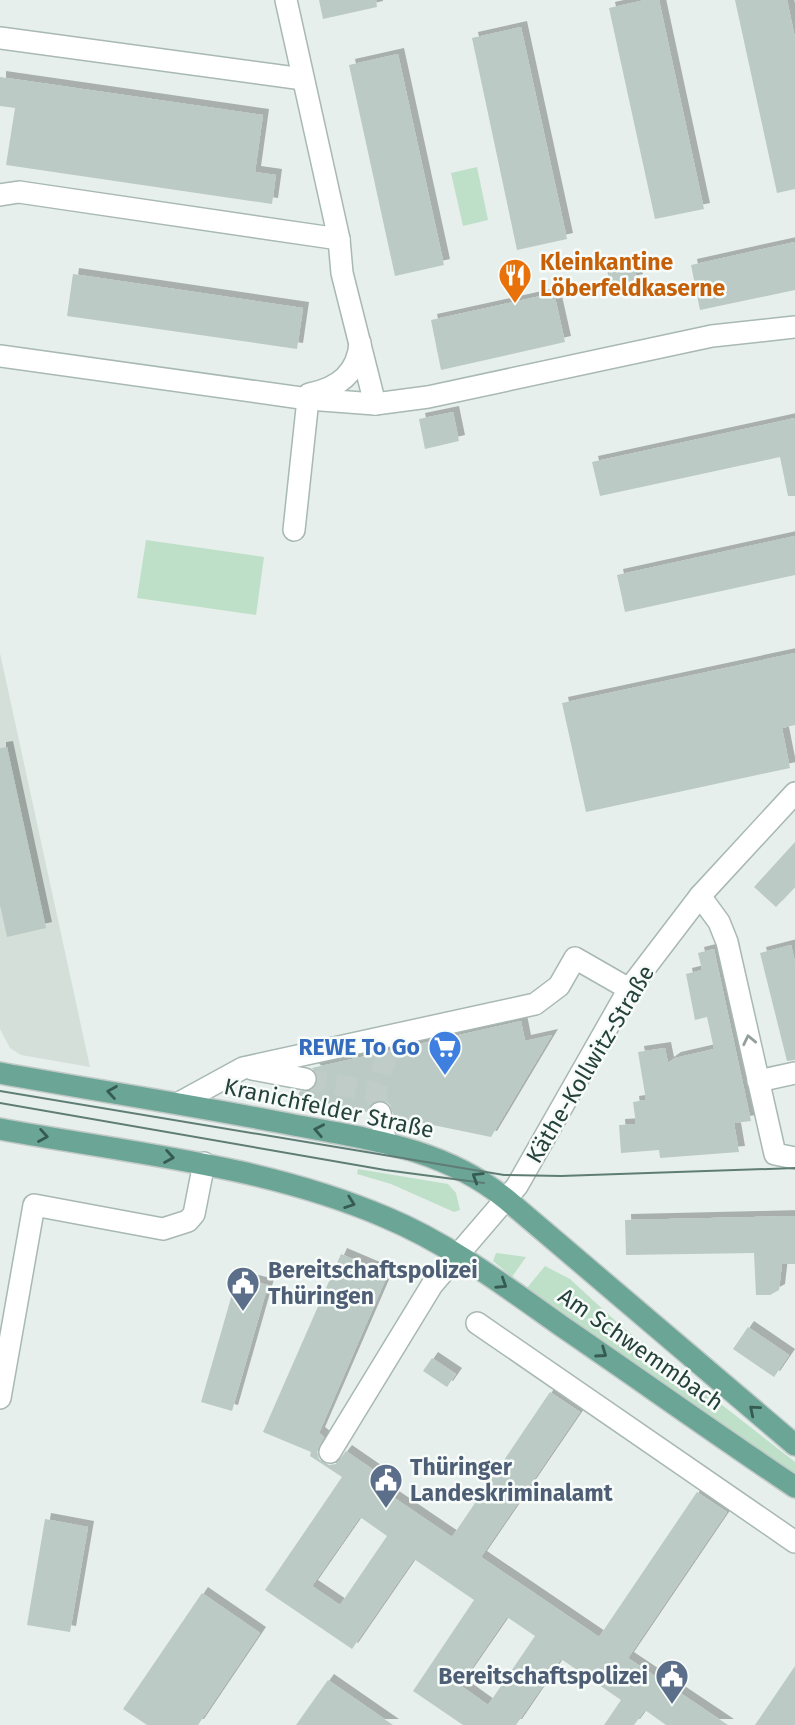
<svg xmlns="http://www.w3.org/2000/svg" width="795" height="1725" font-family="'Fira Sans',sans-serif">
<style>
.built{fill:#d4dfda}
.green{fill:#bfe0c8}
.building{fill:#bbcac4;fill-rule:evenodd;filter:url(#shadow)}
.lines{fill:none;stroke-linecap:round;stroke-linejoin:round}
.minor-tunnel{stroke:#bfccc8;stroke-width:21;stroke-dasharray:21 10;stroke-linecap:butt}
.minor-casing{stroke:#a8b8b2;stroke-width:24}
.major-casing{stroke:#c2cac8;stroke-width:24}
.minor{stroke:#fff;stroke-width:21}
.major{stroke:#6aa596;stroke-width:21}
.tram{stroke:#5f7d75;stroke-width:2}
.oneway{stroke:#92a09c}
.oneway2{stroke:#365b51}
.labels{text-anchor:middle;dominant-baseline:central;stroke-width:5;stroke-linejoin:round;paint-order:stroke}
.food-label{font-size:23px;font-weight:bold;fill:#c56008;stroke:#f7fbf9;text-anchor:start}
.shop-label{font-size:23px;font-weight:bold;fill:#366cbe;stroke:#f7fbf9;text-anchor:end}
.street-label{font-size:23px;fill:#24423a;stroke:#f7fbf9}
.service-label{font-size:23px;font-weight:bold;fill:#4e5e75;stroke:#f7fbf9;text-anchor:start}
</style>
<defs>
<filter id="shadow"><feDropShadow dx="6" dy="-6" stdDeviation="0" flood-color="#0004"/></filter>
</defs>
<rect width="100%" height="100%" fill="#e6efeb"/>
<polygon class="built" points="0,653 90,1067 21,1055 10,1048 0,1029"/>
<g class="green">
<polygon points="477,167 488,220 463,226 451,173"/>
<polygon points="146,540 264,557 256,615 137,598"/>
<polygon points="358,1169 448,1184 456,1193 460,1210 454,1212 391,1184 357,1174"/>
<polygon points="496,1253 526,1257 512,1277 493,1261"/>
<polygon points="545,1266 570,1279 621,1326 795,1462 795,1474 527,1288"/>
</g>
<g class="building">
<polygon points="319,0 376,0 377,7 323,19"/>
<polygon points="645,0 659,0 704,209 655,219 609,8"/>
<polygon points="735,0 787,0 795,38 795,189 777,193"/>
<polygon points="521,27 567,239 517,250 472,38"/>
<polygon points="398,54 444,265 395,276 349,65"/>
<polygon points="0,77 263,115 255,172 276,175 272,204 6,165 15,108 0,106"/>
<polygon points="795,242 795,290 700,310 691,265"/>
<polygon points="634,264 637,280 611,286 607,271"/>
<polygon points="73,274 303,308 297,349 67,316"/>
<polygon points="554,293 565,342 441,370 431,320"/>
<polygon points="453,412 459,441 425,449 419,419"/>
<polygon points="795,418 795,496 788,496 780,457 600,496 592,462"/>
<polygon points="795,536 795,575 625,612 617,575"/>
<polygon points="795,653 795,725 782,728 790,768 586,812 562,703"/>
<polygon points="7,747 46,928 7,937 0,905 0,748"/>
<polygon points="795,842 795,887 776,907 754,887"/>
<polygon points="791,945 795,962 795,1060 787,1061 760,953"/>
<polygon points="714,949 751,1121 734,1123 739,1152 660,1158 659,1150 621,1153 619,1125 636,1124 633,1102 646,1100 638,1052 665,1048 668,1063 675,1058 714,1049 707,1017 695,1020 686,974 702,970 698,953"/>
<polygon points="521,1021 525,1041 552,1035 491,1137 394,1117 390,1105 384,1100 372,1103 367,1112 297,1097 300,1091 309,1092 315,1087 318,1075 312,1068"/>
<polygon points="795,1216 795,1264 782,1264 779,1290 770,1295 756,1295 754,1253 626,1255 625,1220"/>
<path d="M341,1254L388,1274L319,1433L324,1437L317,1451L319,1459L329,1465L336,1464L346,1451L375,1471L368,1480L452,1537L550,1392L580,1412L481,1557L599,1637L697,1492L727,1512L628,1658L728,1725H666L645,1710L634,1725H604L621,1700L561,1659L516,1725H463L413,1691L474,1600L414,1559L352,1649L265,1590L342,1477L310,1456L311,1452L263,1432ZM360,1517L387,1536L340,1605L312,1586ZM507,1617L535,1636L488,1705L460,1685Z"/>
<polygon points="237,1277 268,1285 232,1411 201,1402"/>
<polygon points="748,1327 789,1355 774,1377 733,1349"/>
<polygon points="432,1358 456,1374 447,1387 423,1371"/>
<polygon points="45,1519 88,1527 70,1632 27,1625"/>
<polygon points="202,1593 260,1633 198,1725 147,1725 123,1709"/>
<polygon points="795,1666 795,1725 755,1725"/>
<polygon points="328,1680 393,1725 296,1725"/>
</g>
<g class="lines">
<g class="minor-tunnel">
<polyline points="305,1079 376,1092"/>
<polyline points="378,1104 376,1092 388,1050"/>
</g>
<defs>
<g id="minor">
<polyline points="286,0 339,239 342,273 375,404"/>
<polyline points="0,38 303,79"/>
<polyline points="0,195 19,192 339,239"/>
<polyline points="0,356 308,399 375,404 428,397 712,336 795,327"/>
<path d="M309,394C337,389 358,373 360,343"/>
<polyline points="294,530 308,399"/>
<polyline points="700,896 719,922 727,942 775,1154 795,1158"/>
<polyline points="252,1069 305,1079"/>
<polyline points="758,1081 795,1073"/>
<polyline points="179,1103 243,1068 535,1004 559,986 575,958 629,989"/>
<polyline points="380,1113 386,1144"/>
<polyline points="477,1323 795,1542"/>
<polyline points="0,1398 34,1205 163,1229 188,1221 194,1214 204,1163"/>
<polyline points="330,1452 432,1285 517,1186 629,989 700,896 795,793"/>
</g>
<g id="major">
<path d="M0,1073C93,1090 185,1104 278,1122C359,1138 440,1145 506,1199L795,1445"/>
<path d="M0,1129C130,1153 263,1165 385,1217C448,1243 505,1286 560,1325C639,1379 716,1434 795,1487"/>
</g>
</defs>
<use href="#minor" class="minor-casing"/>
<use href="#major" class="major-casing"/>
<use href="#minor" class="minor"/>
<use href="#major" class="major"/>
<g class="tram">
<polyline points="0,1091 504,1175 561,1176 795,1168"/>
<polyline points="0,1103 385,1170 484,1183"/>
</g>
</g>
<defs><path id="oneway-chevron" d="M-2-3.5L2.5 0L-2 3.5" fill="none" stroke-width="1.6" stroke-linecap="round" stroke-linejoin="round" transform="scale(1.75)"/></defs>
<use class="oneway" href="#oneway-chevron" transform="translate(749 1040) rotate(-102)"/>
<g class="oneway2">
<use href="#oneway-chevron" transform="translate(112 1092) rotate(-171)"/>
<use href="#oneway-chevron" transform="translate(319 1130) rotate(-169)"/>
<use href="#oneway-chevron" transform="translate(43 1136) rotate(10)"/>
<use href="#oneway-chevron" transform="translate(169 1157) rotate(10)"/>
<use href="#oneway-chevron" transform="translate(477 1177) rotate(-148)"/>
<use href="#oneway-chevron" transform="translate(350 1203) rotate(20)"/>
<use href="#oneway-chevron" transform="translate(502 1284) rotate(33)"/>
<use href="#oneway-chevron" transform="translate(602 1353) rotate(35)"/>
<use href="#oneway-chevron" transform="translate(754 1410) rotate(-140)"/>
</g>
<defs>
<symbol id="restaurant-pin" viewBox="-11 -11 22 30"><path d="M0 17L-7.5 6A9.5 9.5 0 1 1 7.5 6Z" fill="#e8710a" stroke="#f7fbf9"/><path d="M-5-6h1v4h1v-4h1v4h1v-4h1v5L-1.5 .5V6h-2V.5L-5-1ZM5-6V6H3V1.5H1.5Q1.5-4 5-6Z" fill="#fff"/></symbol>
<symbol id="supermarket-pin" viewBox="-11 -11 22 30"><path d="M0 17L-7.5 6A9.5 9.5 0 1 1 7.5 6Z" fill="#3f7fe0" stroke="#f7fbf9"/><path d="M-6-5.5h2.5l.6 2H6L4.5 2H-2.5L-4.4-4H-6ZM-1.5 3.2a1.3 1.3 0 1 0 .1 0ZM3 3.2a1.3 1.3 0 1 0 .1 0Z" fill="#fff"/></symbol>
<symbol id="civic-pin" viewBox="-11 -11 22 30"><path d="M0 17L-7.5 6A9.5 9.5 0 1 1 7.5 6Z" fill="#5c6f8a" stroke="#f7fbf9"/><path d="M-.6-6.5H3V-4.5H.6V-3L4-1V1h2V6H-6V1h2V-1L-.6-3ZM-1.2 2.5V6h2.4V2.5Z" fill="#fff"/></symbol>
</defs>
<g fill-rule="evenodd">
<use href="#restaurant-pin" x="496" y="256" width="38" height="52"/>
<use href="#supermarket-pin" x="426" y="1028" width="38" height="52"/>
<use href="#civic-pin" x="224" y="1264" width="38" height="52"/>
<use href="#civic-pin" x="367" y="1461" width="38" height="52"/>
<use href="#civic-pin" x="653" y="1657" width="38" height="52"/>
</g>
<g class="labels">
<g class="food-label">
<text x="540" y="262">Kleinkantine<tspan x="540" dy="26">Löberfeldkaserne</tspan></text>
</g>
<g class="shop-label">
<text x="420" y="1047">REWE To Go</text>
</g>
<g class="street-label">
<text transform="translate(590 1064) rotate(-59)">Käthe-Kollwitz-Straße</text>
<text transform="translate(329 1108) rotate(12)">Kranichfelder Straße</text>
<text transform="translate(641 1349) rotate(35)">Am Schwemmbach</text>
</g>
<g class="service-label">
<text x="268" y="1270">Bereitschaftspolizei<tspan x="268" dy="26">Thüringen</tspan></text>
<text x="410" y="1467">Thüringer<tspan x="410" dy="26">Landeskriminalamt</tspan></text>
<text x="648" y="1676" text-anchor="end">Bereitschaftspolizei</text>
</g>
</g>
</svg>
